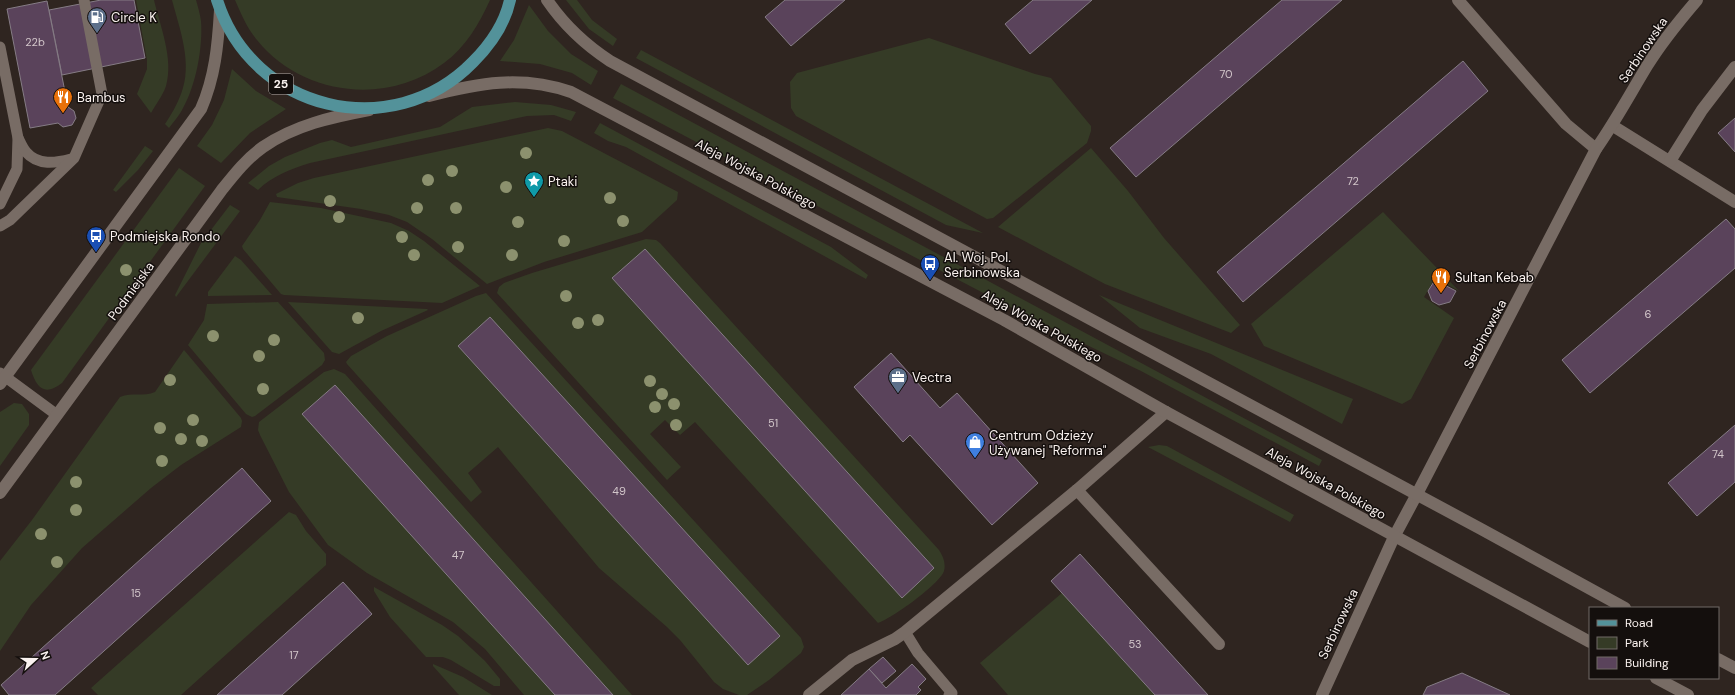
<svg xmlns="http://www.w3.org/2000/svg" width="1735" height="695" font-family="'DM Sans',sans-serif">
<style>
.green{fill:#353b26}
.building{fill:#5a435b;stroke:#857c85}
.lines{fill:none;stroke-linecap:round;stroke-linejoin:round}
.service{stroke:#786c65;stroke-width:11}
.minor{stroke:#786c65;stroke-width:12}
.tertiary{stroke:#786c65;stroke-width:12}
.secondary{stroke:#786c65;stroke-width:12}
.primary{stroke:#53929a;stroke-width:12}
.tree{fill:#8c916e}
.labels{text-anchor:middle;dominant-baseline:central;stroke-width:3;stroke-linejoin:round;paint-order:stroke}
.number-label{font-size:11px;fill:#d2c6ca}
.shield{fill:#140f0d;stroke:#b5aeab;stroke-width:1}
.shield-label{font-size:12px;font-weight:bold;fill:#faf2ef}
.poi-label{font-size:13px;fill:#faf2ef;stroke:#140f0d;text-anchor:start}
.street-label{font-size:13px;fill:#faf2ef;stroke:#140f0d}
</style>
<rect width="100%" height="100%" fill="#2f2520"/>
<g class="green">
<path d="M136,0H154C160,26 174,59 166,86C163,95 156,104 151,113L137,94L147,69V60Z"/>
<path d="M172,0H196C198,7 200,14 201,21C203,47 196,85 183,108C180,115 174,121 169,128L165,124C171,115 177,105 181,94C193,64 180,30 172,0Z"/>
<path d="M235,0H490C479,24 466,47 444,63C387,106 302,96 257,40C247,28 241,14 235,0Z"/>
<polygon points="566,0 577,0 592,20 617,39 613,46 589,29"/>
<polygon points="529,5 548,31 571,54 598,71 591,85 572,73 540,64 500,61 514,40"/>
<polygon points="929,38 1035,74 1051,78 1091,126 1091,131 1087,143 993,218 987,219 796,116 791,108 790,82 797,73"/>
<polygon points="641,50 983,233 946,225 636,58"/>
<polygon points="232,69 256,91 286,109 250,133 221,163 197,146 212,125 224,100"/>
<polygon points="621,84 1322,460 1319,466 1141,371 1041,323 874,236 613,98"/>
<path d="M515,102L551,105L576,112L571,121L554,115L527,116L310,163C291,169 272,176 258,190L248,183L269,166L285,157L320,143L332,140L351,147L440,127L472,107Z"/>
<polygon points="600,123 831,247 868,275 866,279 626,147 608,141 594,133"/>
<polygon points="548,128 562,131 678,192 677,200 642,232 544,262 487,284 432,239 407,222 389,215 361,209 277,197 276,194 298,183 314,178"/>
<polygon points="145,146 153,151 138,170 116,192 113,190"/>
<polygon points="1091,148 1128,191 1164,238 1240,325 1231,333 1105,284 998,227"/>
<path d="M179,168L205,186L62,383C45,396 37,389 31,370Z"/>
<polygon points="270,202 321,208 391,223 409,231 424,241 480,286 442,303 284,295 281,294 243,249 242,246 260,220"/>
<polygon points="230,205 240,211 176,297 175,295 201,243"/>
<polygon points="1383,212 1459,291 1435,278 1424,297 1454,318 1411,399 1402,404 1264,346 1251,324"/>
<path d="M646,239L656,240L660,243L939,550C943,556 946,563 944,571C940,584 891,619 878,623L695,422L680,435L665,420L650,434L681,467L667,480L497,293L499,287L504,283L532,273Z"/>
<polygon points="235,256 241,260 272,295 208,296 208,292"/>
<polygon points="486,293 801,638 804,647 801,653 769,680 747,695 739,695 723,689 714,682 680,640 667,627 599,568 498,447 468,473 482,492 471,502 347,364 346,362 351,356 387,336 476,296"/>
<polygon points="1099,295 1353,399 1342,424 1211,354 1140,328"/>
<polygon points="278,302 324,353 325,360 322,365 255,416 252,417 246,414 188,345 204,320 207,304"/>
<polygon points="288,302 427,309 428,310 381,331 339,354 332,352"/>
<path d="M184,350L241,418L242,421L241,427L181,465L151,488L82,548L31,605L0,651V561L32,520L120,397C132,392 144,397 155,392Z"/>
<polygon points="334,369 345,374 632,695 524,695 485,649 453,622 367,573 328,545 289,492 260,435 258,430 259,422 324,372"/>
<polygon points="14,403 22,404 29,414 29,425 0,466 0,412"/>
<polygon points="1159,445 1167,446 1294,515 1290,522 1148,447"/>
<polygon points="289,512 296,515 306,531 326,554 326,565 181,695 98,695 91,688"/>
<polygon points="374,587 442,625 458,636 485,661 500,679 500,686 494,686 451,660 443,657 426,657 390,617 374,591"/>
<polygon points="1062,593 1155,695 1008,695 980,663"/>
<polygon points="433,664 463,677 492,695 459,695 433,666"/>
</g>
<g class="building">
<polygon points="101,0 134,0 145,58 62,75 49,10"/>
<polygon points="785,0 845,0 791,46 765,17"/>
<polygon points="1033,0 1092,0 1030,54 1005,24"/>
<polygon points="1282,0 1342,0 1136,177 1110,148"/>
<polygon points="47,1 68,107 74,111 76,118 72,125 63,127 58,123 30,128 7,9"/>
<polygon points="1463,61 1488,91 1243,302 1217,272"/>
<polygon points="1735,118 1735,152 1718,133"/>
<polygon points="1726,219 1735,229 1735,268 1590,393 1562,360"/>
<polygon points="645,249 934,568 902,598 612,278"/>
<polygon points="1435,280 1456,291 1450,302 1439,305 1432,301 1428,291"/>
<polygon points="490,317 780,636 748,665 458,346"/>
<polygon points="891,353 940,408 957,393 1038,483 992,525 910,435 903,442 854,387"/>
<polygon points="335,385 613,695 555,695 302,414"/>
<polygon points="1735,425 1735,482 1697,516 1668,483"/>
<polygon points="242,468 271,501 55,695 9,695 1,685"/>
<polygon points="1080,554 1208,695 1155,695 1051,581"/>
<polygon points="343,582 372,614 282,695 217,695"/>
<polygon points="883,657 896,671 882,683 869,669"/>
<polygon points="912,664 926,679 918,687 921,690 916,695 841,695 869,669 886,688"/>
<polygon points="1462,673 1510,695 1423,695 1427,687"/>
</g>
<g class="lines">
<g class="service">
<polyline points="0,47 18,138 17,169 0,204"/>
<path d="M18,138C20,142 23,149 26,152C38,166 56,163 71,159"/>
<polyline points="0,226 10,220 74,158 102,94 84,0"/>
<polyline points="0,373 57,415"/>
<polyline points="905,632 918,653 952,693 949,695"/>
</g>
<g class="minor">
<polyline points="1458,0 1566,124 1596,149"/>
<polyline points="1613,126 1735,202"/>
<polyline points="1670,161 1702,110 1735,67"/>
<polyline points="1077,490 1219,644"/>
<path d="M1417,494L1596,149C1615,122 1630,94 1647,66C1661,43 1679,21 1697,0"/>
<polyline points="809,695 852,660 895,639 905,632 1077,490 1166,412"/>
</g>
<polyline class="tertiary" points="1322,695 1394,537 1417,494"/>
<g class="secondary">
<path d="M547,0C564,25 584,44 610,61L1481,529L1625,608"/>
<path d="M429,96C478,83 521,75 571,92L1004,320L1166,412L1590,642"/>
<path d="M0,384L201,109C215,77 218,45 220,10"/>
<path d="M0,493L221,191C233,176 246,159 263,147C295,125 332,117 369,110"/>
<polyline points="1718,659 1735,668"/>
<polyline points="1656,678 1688,695"/>
</g>
<path class="primary" d="M217,0C252,111 392,145 473,62C490,45 505,23 510,0"/>
</g>
<g class="tree">
<circle cx="526" cy="153" r="6"/>
<circle cx="452" cy="171" r="6"/>
<circle cx="428" cy="180" r="6"/>
<circle cx="506" cy="187" r="6"/>
<circle cx="610" cy="198" r="6"/>
<circle cx="330" cy="201" r="6"/>
<circle cx="417" cy="208" r="6"/>
<circle cx="456" cy="208" r="6"/>
<circle cx="339" cy="217" r="6"/>
<circle cx="623" cy="221" r="6"/>
<circle cx="518" cy="222" r="6"/>
<circle cx="402" cy="237" r="6"/>
<circle cx="564" cy="241" r="6"/>
<circle cx="458" cy="247" r="6"/>
<circle cx="414" cy="255" r="6"/>
<circle cx="512" cy="255" r="6"/>
<circle cx="126" cy="270" r="6"/>
<circle cx="566" cy="296" r="6"/>
<circle cx="358" cy="318" r="6"/>
<circle cx="598" cy="320" r="6"/>
<circle cx="578" cy="323" r="6"/>
<circle cx="213" cy="336" r="6"/>
<circle cx="274" cy="340" r="6"/>
<circle cx="259" cy="356" r="6"/>
<circle cx="170" cy="380" r="6"/>
<circle cx="650" cy="381" r="6"/>
<circle cx="263" cy="389" r="6"/>
<circle cx="662" cy="394" r="6"/>
<circle cx="674" cy="404" r="6"/>
<circle cx="655" cy="407" r="6"/>
<circle cx="193" cy="420" r="6"/>
<circle cx="676" cy="425" r="6"/>
<circle cx="160" cy="428" r="6"/>
<circle cx="181" cy="439" r="6"/>
<circle cx="202" cy="441" r="6"/>
<circle cx="162" cy="461" r="6"/>
<circle cx="76" cy="482" r="6"/>
<circle cx="76" cy="510" r="6"/>
<circle cx="41" cy="534" r="6"/>
<circle cx="57" cy="562" r="6"/>
</g>
<defs>
<symbol id="fuel-pin" viewBox="-11 -11 22 30"><path d="M0 17L-7.5 6A9.5 9.5 0 1 1 7.5 6Z" fill="#5c6f8a" stroke="#140f0d"/><path d="M-5.5-6h7V0h2V4h1.3V-2.5L3-4.5l.8-.8L6-3V5H2.5V1h-1V6h-7ZM-4.2-4.7v3.2H.2V-4.7Z" fill="#fff"/></symbol>
<symbol id="restaurant-pin" viewBox="-11 -11 22 30"><path d="M0 17L-7.5 6A9.5 9.5 0 1 1 7.5 6Z" fill="#e8710a" stroke="#140f0d"/><path d="M-5-6h1v4h1v-4h1v4h1v-4h1v5L-1.5 .5V6h-2V.5L-5-1ZM5-6V6H3V1.5H1.5Q1.5-4 5-6Z" fill="#fff"/></symbol>
<symbol id="sight-pin" viewBox="-11 -11 22 30"><path d="M0 17L-7.5 6A9.5 9.5 0 1 1 7.5 6Z" fill="#0f9aa8" stroke="#140f0d"/><path d="M0-6L1.8-2.2L6-1.7L2.9 1.2L3.7 5.4L0 3.3L-3.7 5.4L-2.9 1.2L-6-1.7L-1.8-2.2Z" fill="#fff"/></symbol>
<symbol id="bus-pin" viewBox="-11 -11 22 30"><path d="M0 17L-7.5 6A9.5 9.5 0 1 1 7.5 6Z" fill="#1a4fb4" stroke="#140f0d"/><path d="M-5-6H5V4H4V6H2V4H-2V6H-4V4H-5ZM-3.5-4V0h7V-4ZM-3.5 1.2v1.5H-2V1.2ZM2 1.2v1.5H3.5V1.2Z" fill="#fff"/></symbol>
<symbol id="office-pin" viewBox="-11 -11 22 30"><path d="M0 17L-7.5 6A9.5 9.5 0 1 1 7.5 6Z" fill="#5c6f8a" stroke="#140f0d"/><path d="M-6-3h4V-5.5h4V-3h4V5H-6ZM-1-4.5V-3h2v-1.5ZM-6 0V1H6V0Z" fill="#fff"/></symbol>
<symbol id="shop-pin" viewBox="-11 -11 22 30"><path d="M0 17L-7.5 6A9.5 9.5 0 1 1 7.5 6Z" fill="#3f7fe0" stroke="#140f0d"/><path d="M-5-2.5h2.3a2.7 3.5 0 0 1 5.4 0H5L5.5 6h-11ZM-1.5-2.5h3a1.5 2.3 0 0 0-3 0Z" fill="#fff"/></symbol>
</defs>
<g fill-rule="evenodd">
<use href="#fuel-pin" x="86" y="6" width="22" height="30"/>
<use href="#restaurant-pin" x="52" y="86" width="22" height="30"/>
<use href="#sight-pin" x="523" y="170" width="22" height="30"/>
<use href="#bus-pin" x="85" y="225" width="22" height="30"/>
<use href="#bus-pin" x="919" y="253" width="22" height="30"/>
<use href="#restaurant-pin" x="1430" y="266" width="22" height="30"/>
<use href="#office-pin" x="887" y="366" width="22" height="30"/>
<use href="#shop-pin" x="964" y="431" width="22" height="30"/>
</g>
<g class="labels">
<g class="number-label">
<text x="35" y="42">22b</text>
<text x="1226" y="74">70</text>
<text x="1353" y="181">72</text>
<text x="1648" y="314">6</text>
<text x="773" y="423">51</text>
<text x="1718" y="454">74</text>
<text x="619" y="491">49</text>
<text x="458" y="555">47</text>
<text x="136" y="593">15</text>
<text x="1135" y="644">53</text>
<text x="294" y="655">17</text>
</g>
<rect class="shield" x="269" y="74" width="24" height="20" rx="3"/>
<g class="shield-label">
<text x="281" y="84">25</text>
</g>
<g class="poi-label">
<text x="111" y="17">Circle K</text>
<text x="77" y="97">Bambus</text>
<text x="548" y="181">Ptaki</text>
<text x="110" y="236">Podmiejska Rondo</text>
<text x="944" y="257">Al. Woj. Pol.<tspan x="944" dy="15">Serbinowska</tspan></text>
<text x="1455" y="277">Sultan Kebab</text>
<text x="912" y="377">Vectra</text>
<text x="989" y="435">Centrum Odzieży<tspan x="989" dy="15">Używanej "Reforma"</tspan></text>
</g>
<g class="street-label">
<text transform="translate(1643 50) rotate(-56)">Serbinowska</text>
<text transform="translate(756 174) rotate(28)">Aleja Wojska Polskiego</text>
<text transform="translate(131 291) rotate(-54)">Podmiejska</text>
<text transform="translate(1042 326) rotate(29)">Aleja Wojska Polskiego</text>
<text transform="translate(1485 334) rotate(-62)">Serbinowska</text>
<text transform="translate(1326 483) rotate(29)">Aleja Wojska Polskiego</text>
<text transform="translate(1338 624) rotate(-65)">Serbinowska</text>
</g>
</g>
<rect x="1589" y="607" width="130" height="72" fill="#140f0d" stroke="#706a67"/>
<rect x="1597" y="620" width="20" height="6" fill="#53929a" stroke="#706a67"/>
<text x="1625" y="627" font-size="12" fill="#faf2ef">Road</text>
<rect x="1597" y="637" width="20" height="12" fill="#353b26" stroke="#706a67"/>
<text x="1625" y="647" font-size="12" fill="#faf2ef">Park</text>
<rect x="1597" y="657" width="20" height="12" fill="#5a435b" stroke="#706a67"/>
<text x="1625" y="667" font-size="12" fill="#faf2ef">Building</text>
<g transform="translate(36 659) rotate(69)" stroke="#140f0d" stroke-width="3" paint-order="stroke">
<path d="M0-3L7 15L0 10L-7 15Z" fill="#faf2ef"/>
<text y="-6" font-size="11" font-weight="bold" text-anchor="middle" fill="#faf2ef">N</text>
</g>
</svg>
